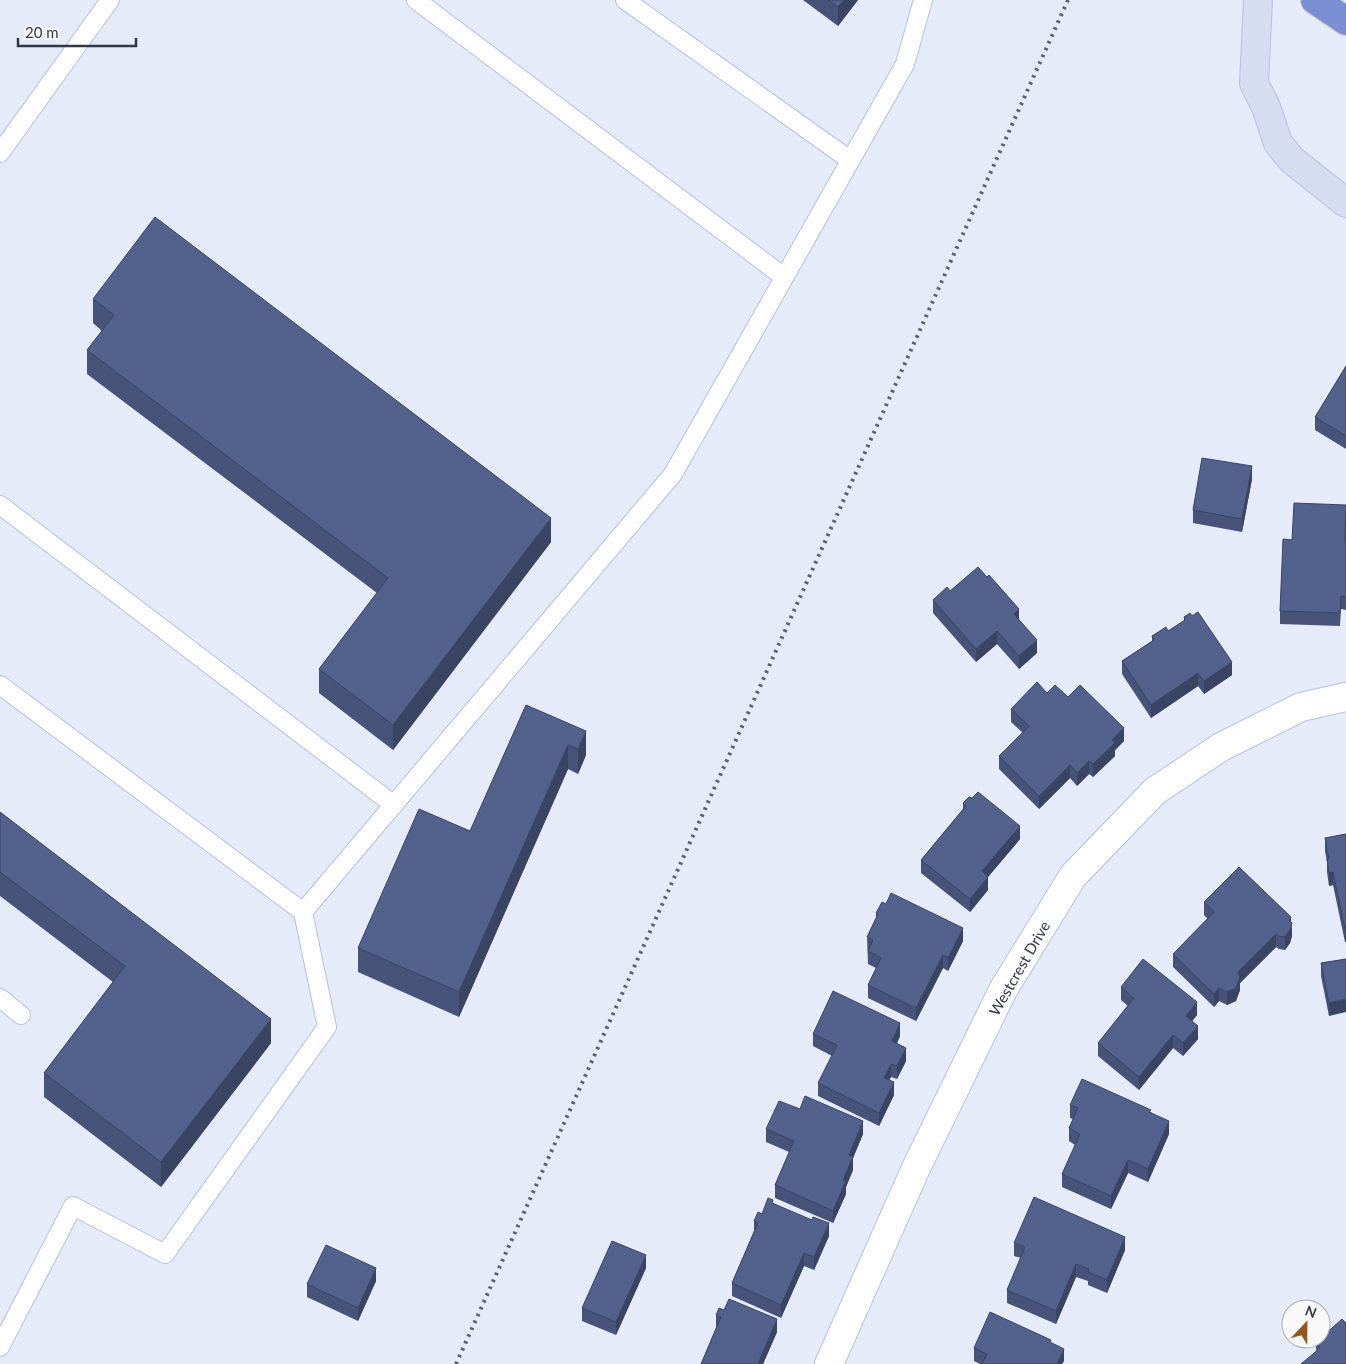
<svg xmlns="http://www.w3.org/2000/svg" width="1346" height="1364" font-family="Lato,sans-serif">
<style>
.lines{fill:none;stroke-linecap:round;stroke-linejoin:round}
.lane-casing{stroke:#b4c0e2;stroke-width:20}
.street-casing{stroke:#b4c0e2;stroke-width:30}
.secondary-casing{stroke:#b4c0e2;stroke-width:30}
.highway-casing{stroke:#cacbce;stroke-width:30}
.lane{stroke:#fff;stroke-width:18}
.street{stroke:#fff;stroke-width:28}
.secondary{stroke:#d7ddf1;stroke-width:28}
.highway{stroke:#798fd1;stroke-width:28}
.rail{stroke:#5a5f6c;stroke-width:4;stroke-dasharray:2.5 5;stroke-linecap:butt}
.wall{fill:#475379}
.shaded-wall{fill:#3a4463}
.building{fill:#53618d;stroke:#3a4463}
.labels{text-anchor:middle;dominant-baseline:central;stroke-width:5;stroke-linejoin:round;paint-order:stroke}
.street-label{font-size:15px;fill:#323744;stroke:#f9f9f9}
</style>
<rect width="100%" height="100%" fill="#e6ebf9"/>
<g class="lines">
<defs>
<g id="lane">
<polyline points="416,0 784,277"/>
<polyline points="625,0 850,160"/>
<polyline points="0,153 110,0"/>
<polyline points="0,505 394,805"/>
<polyline points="0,685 303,912"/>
<polyline points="0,998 21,1015"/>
<polyline points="0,1347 73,1206 165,1254 327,1027 303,912 673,474 905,64 923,0"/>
</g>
<polyline id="street" points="829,1364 916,1168 1003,990 1073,876 1155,791 1221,747 1301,707 1346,697"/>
<polyline id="secondary" points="1258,0 1254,83 1266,107 1278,143 1292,160 1346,203"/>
<polyline id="highway" points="1315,0 1346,21"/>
</defs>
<use href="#lane" class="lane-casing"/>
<use href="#street" class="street-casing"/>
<use href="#secondary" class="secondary-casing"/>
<use href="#highway" class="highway-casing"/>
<use href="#lane" class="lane"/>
<use href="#street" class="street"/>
<use href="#secondary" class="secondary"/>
<use href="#highway" class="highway"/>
<polyline class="rail" points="456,1364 1068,0"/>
</g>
<g class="wall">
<polygon points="803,0 858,0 838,26"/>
<polygon points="93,299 551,542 393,750 319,693 319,669 377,593 87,374 87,350 102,331 93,323"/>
<polygon points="1346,366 1346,449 1315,430 1315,417"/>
<polygon points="1252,479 1242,532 1193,523 1193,510"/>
<polygon points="1346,505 1346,610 1341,609 1340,626 1280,624 1280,611 1292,540"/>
<polygon points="950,591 1019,620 1037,653 1019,669 997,644 976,662 933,613 933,600"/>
<polygon points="1192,616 1232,675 1204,694 1198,686 1151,718 1122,674 1122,661 1152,641 1152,636 1168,631 1184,621 1184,617"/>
<polygon points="1047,693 1068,697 1124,741 1115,750 1115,756 1093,777 1089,774 1077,786 1070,778 1039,809 999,769 999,756 1023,733 1011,722 1011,709"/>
<polygon points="526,705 586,755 578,774 568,769 459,1017 358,972 358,948 470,831"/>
<polygon points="963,803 1020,839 988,877 988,890 970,912 921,873 921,860 963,809"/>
<polygon points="0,812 271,1043 161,1187 44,1097 44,1073 113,982 0,896"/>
<polygon points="1346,834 1345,942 1333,885 1329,886 1327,872 1327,862 1325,851 1325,838"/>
<polygon points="1204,902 1291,922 1292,936 1290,943 1285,950 1279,949 1276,947 1240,983 1240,990 1236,1001 1227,1005 1219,1001 1214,1007 1173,967 1173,954 1208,919 1204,915"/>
<polygon points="876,913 963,941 948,971 943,968 916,1021 868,998 868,985 876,968 868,964 867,937 876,918"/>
<polygon points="1346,959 1329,1016 1321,976 1321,963"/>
<polygon points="1121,987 1197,1015 1192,1021 1198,1039 1183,1056 1173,1048 1139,1090 1098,1056 1098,1043 1128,1006 1121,1000"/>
<polygon points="813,1034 900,1036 897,1043 906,1061 897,1079 891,1077 889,1080 894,1095 879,1126 818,1096 818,1083 832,1056 813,1046"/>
<polygon points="1070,1105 1151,1112 1169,1134 1148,1182 1128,1173 1111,1209 1062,1187 1062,1174 1075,1145 1069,1141 1069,1128 1073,1119 1070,1118"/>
<polygon points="766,1129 863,1134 853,1158 853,1170 846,1187 846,1194 833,1223 775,1198 775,1185 789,1152 766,1142"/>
<polygon points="773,1203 829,1236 814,1270 804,1266 781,1318 732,1296 732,1283 754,1231 754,1221"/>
<polygon points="1014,1243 1125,1250 1107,1293 1088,1285 1088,1281 1076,1277 1056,1324 1007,1303 1007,1290 1021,1258 1014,1256"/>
<polygon points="646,1268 616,1335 582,1321 582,1308"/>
<polygon points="376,1281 358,1321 307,1297 307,1284"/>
<polygon points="724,1310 777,1332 763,1364 701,1364 716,1328 716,1315"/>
<polygon points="1346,1323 1316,1351 1316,1342"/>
<polygon points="1051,1343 1064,1361 1062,1364 980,1364 974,1361 974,1348"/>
</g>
<g class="shaded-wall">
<polygon points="844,0 858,0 838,26 838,7"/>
<polygon points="1252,466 1252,479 1242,532 1242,519"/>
<polygon points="551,518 551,542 393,750 393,725"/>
<polygon points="1019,609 1019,622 1014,614"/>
<polygon points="997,631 997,644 976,662 976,649"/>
<polygon points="1037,640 1037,653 1019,669 1019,656"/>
<polygon points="1232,662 1232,675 1204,694 1204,681"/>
<polygon points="1198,673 1198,686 1151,718 1151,705"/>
<polygon points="1124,728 1124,741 1115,750 1115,756 1093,777 1093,764 1112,740"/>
<polygon points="586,731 586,755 578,774 578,749"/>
<polygon points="568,745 568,769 459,1017 459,992"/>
<polygon points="1089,761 1089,774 1077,786 1077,773"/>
<polygon points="1070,765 1070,778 1039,809 1039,796"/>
<polygon points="1020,826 1020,839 988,877 988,890 970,912 970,899 982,871"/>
<polygon points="1333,872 1333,885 1329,886 1329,873"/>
<polygon points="1291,917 1291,929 1292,923 1292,936 1290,943 1285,950 1285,937 1289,920"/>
<polygon points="963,928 963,941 948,971 948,958"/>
<polygon points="1346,929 1346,942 1345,942 1345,930"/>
<polygon points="1276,934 1276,947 1240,983 1240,990 1236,1001 1227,1005 1227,992 1238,972"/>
<polygon points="943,955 943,968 916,1021 916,1008"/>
<polygon points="1219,988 1219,1001 1214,1007 1214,994"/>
<polygon points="1346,999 1346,1012 1329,1016 1329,1003"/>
<polygon points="1197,1002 1197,1015 1186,1029 1186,1016"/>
<polygon points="271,1019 271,1043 161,1187 161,1162"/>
<polygon points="900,1023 900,1036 892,1054 892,1041"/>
<polygon points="1198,1026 1198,1039 1183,1056 1183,1043"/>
<polygon points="1173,1035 1173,1048 1139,1090 1139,1077"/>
<polygon points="906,1048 906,1061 897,1079 897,1066"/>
<polygon points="891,1064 891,1077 884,1091 884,1078"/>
<polygon points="894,1082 894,1095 879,1126 879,1113"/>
<polygon points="863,1121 863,1134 853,1158 853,1170 846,1187 846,1194 833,1223 833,1211 843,1180 849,1155"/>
<polygon points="1169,1121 1169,1134 1148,1182 1148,1169"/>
<polygon points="1128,1160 1128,1173 1111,1209 1111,1196"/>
<polygon points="829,1223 829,1236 814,1270 814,1257"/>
<polygon points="1125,1237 1125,1250 1107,1293 1107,1280"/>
<polygon points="804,1253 804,1266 781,1318 781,1305"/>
<polygon points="646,1255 646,1268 616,1335 616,1322"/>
<polygon points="1076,1264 1076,1277 1056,1324 1056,1311"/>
<polygon points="376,1268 376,1281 358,1321 358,1308"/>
<polygon points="777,1319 777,1332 763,1364 758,1364"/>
<polygon points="1064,1349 1064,1361 1062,1364 1057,1364"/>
</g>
<g class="building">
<polygon points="828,0 844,0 838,7"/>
<polygon points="155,217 551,518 393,725 319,669 388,578 87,350 114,315 93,299"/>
<polygon points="1346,366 1346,436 1315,417"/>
<polygon points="1202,458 1252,466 1242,519 1193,510"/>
<polygon points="1294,503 1346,505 1345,542 1346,542 1346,597 1341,596 1340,613 1280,611 1283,539 1292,540"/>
<polygon points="978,567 987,577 989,575 1019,609 1014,614 1037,640 1019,656 997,631 976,649 933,600 947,587 950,591"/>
<polygon points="1198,612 1232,662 1204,681 1198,673 1151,705 1122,661 1154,640 1152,636 1166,627 1168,631 1185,620 1184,617 1190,613 1192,616"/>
<polygon points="1037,682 1047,693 1055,685 1068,697 1080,685 1124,728 1112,740 1115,743 1093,764 1089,761 1077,773 1070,765 1039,796 999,756 1029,726 1011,709"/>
<polygon points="526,705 586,731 578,749 568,745 459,992 358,948 419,809 470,831"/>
<polygon points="978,792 1020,826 982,871 988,877 970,899 921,860 966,806 963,803 969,797 972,798"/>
<polygon points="0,812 271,1019 161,1162 44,1073 125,966 0,872"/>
<polygon points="1346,834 1346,929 1345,930 1333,872 1329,873 1327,859 1329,859 1325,838"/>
<polygon points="1239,867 1291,917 1289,920 1292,923 1290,930 1285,937 1279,936 1276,934 1238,972 1240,977 1236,988 1227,992 1219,988 1214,994 1173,954 1214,912 1204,902"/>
<polygon points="891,893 963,928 948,958 943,955 916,1008 868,985 881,958 868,951 873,940 867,937 878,914 876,913 882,902 886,904"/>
<polygon points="1143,959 1197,1002 1186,1016 1198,1026 1183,1043 1173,1035 1139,1077 1098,1043 1134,998 1121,987"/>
<polygon points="1346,959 1346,999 1329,1003 1321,963"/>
<polygon points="833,991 900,1023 892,1041 906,1048 897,1066 891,1064 884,1078 894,1082 879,1113 818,1083 837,1045 813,1034"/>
<polygon points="1082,1079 1151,1110 1149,1112 1169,1121 1148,1169 1128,1160 1111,1196 1062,1174 1080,1134 1069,1128 1078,1108 1070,1105"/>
<polygon points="805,1096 863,1121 849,1155 853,1157 843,1180 846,1181 833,1211 775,1185 794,1141 766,1129 779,1101 800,1109"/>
<polygon points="1034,1197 1125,1237 1107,1280 1088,1272 1089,1269 1076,1264 1056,1311 1007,1290 1025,1247 1014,1243"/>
<polygon points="768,1198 773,1200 772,1203 812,1220 813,1217 829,1223 814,1257 804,1253 781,1305 732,1283 758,1223 754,1221 758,1212 762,1214"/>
<polygon points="612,1241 646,1255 616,1322 582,1308"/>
<polygon points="326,1245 376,1268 358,1308 307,1284"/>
<polygon points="729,1299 777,1319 758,1364 701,1364 721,1317 716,1315 719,1308 724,1310"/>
<polygon points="990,1312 1051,1340 1050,1342 1064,1349 1057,1364 982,1364 987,1354 974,1348"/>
<polygon points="1342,1319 1346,1323 1346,1364 1301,1364 1320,1348 1316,1342 1320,1339 1321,1339 1321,1338"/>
</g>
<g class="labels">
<g class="street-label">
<text transform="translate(1019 968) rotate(-60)">Westcrest Drive</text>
</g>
</g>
<g transform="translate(1306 1324) rotate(22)"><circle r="24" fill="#f9f9f9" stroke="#a9abb1"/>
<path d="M0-4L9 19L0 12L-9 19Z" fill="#96581d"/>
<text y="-8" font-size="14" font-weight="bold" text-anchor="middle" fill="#323744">N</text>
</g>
<path d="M18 38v8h118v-8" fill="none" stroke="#323744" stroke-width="2.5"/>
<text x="25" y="38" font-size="15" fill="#323744" stroke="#f9f9f9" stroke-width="4" paint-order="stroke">20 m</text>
</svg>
